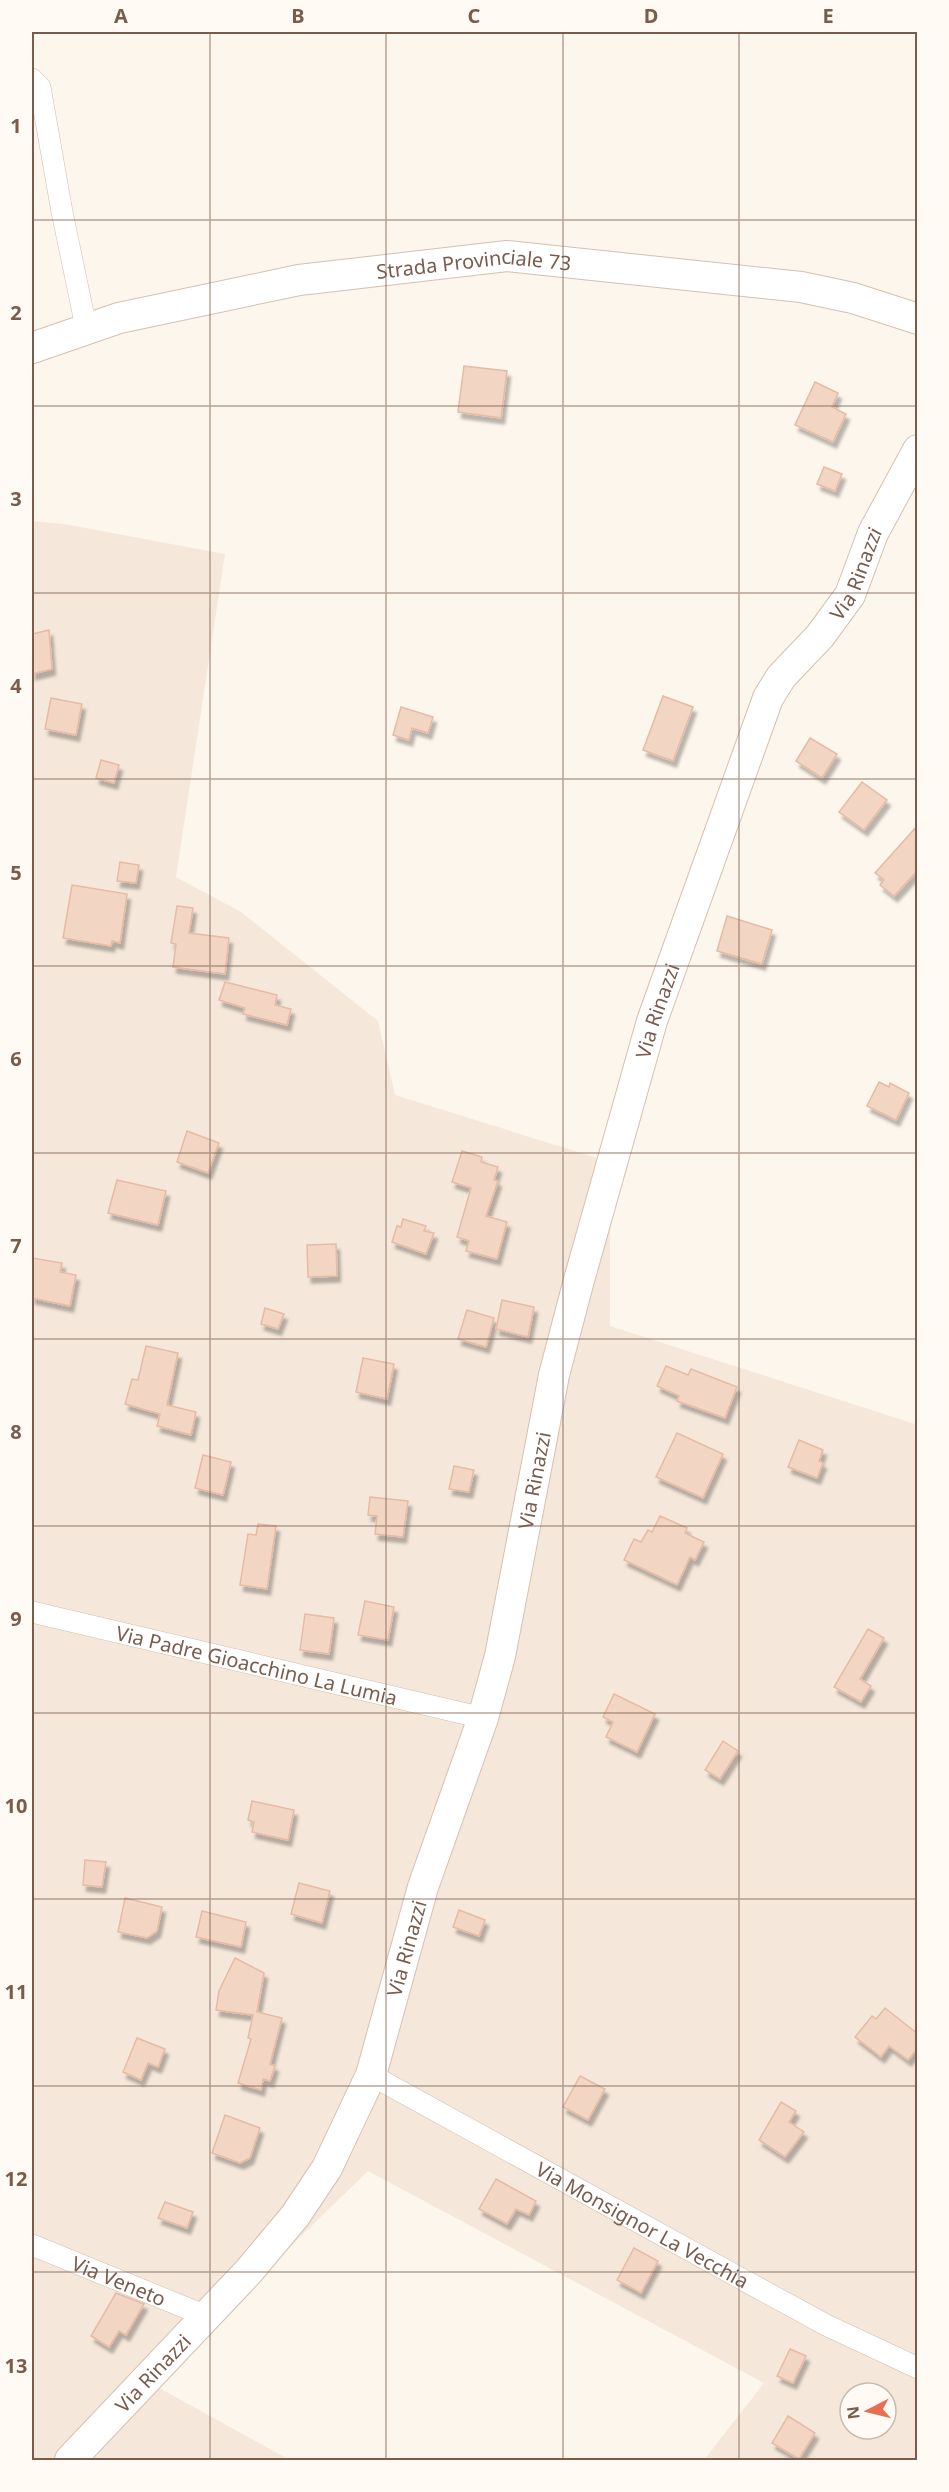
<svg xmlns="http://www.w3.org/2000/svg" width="949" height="2492" font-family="'Noto Sans',sans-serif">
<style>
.residential{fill:#f5e8da;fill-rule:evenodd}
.building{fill:#f3d5c3;stroke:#e6bba3;stroke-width:1.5;filter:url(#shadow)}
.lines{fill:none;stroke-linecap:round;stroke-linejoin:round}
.street-casing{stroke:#d1beb0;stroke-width:22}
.secondary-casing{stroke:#d6c0b0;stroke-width:32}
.street{stroke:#fff;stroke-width:21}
.secondary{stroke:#fff;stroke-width:30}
.grid{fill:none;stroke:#7a5c4d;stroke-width:1.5;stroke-opacity:0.55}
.labels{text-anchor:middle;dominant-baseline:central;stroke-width:5;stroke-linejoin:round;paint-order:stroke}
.street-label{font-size:20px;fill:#7a5c4d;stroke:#fffaf3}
.neatline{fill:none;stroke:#7a5c4d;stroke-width:2}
.grid-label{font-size:20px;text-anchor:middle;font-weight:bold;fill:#7a5c4d}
</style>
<defs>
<filter id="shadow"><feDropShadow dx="3.5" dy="6" stdDeviation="1.5" flood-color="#0004"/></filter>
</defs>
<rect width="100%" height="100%" fill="#fdf6ec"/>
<path class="residential" d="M32,521L64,524L225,554L176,877L241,912L378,1021L395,1095L610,1162V1326L918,1425L917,2460H704L764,2383L368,2171L150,2383L290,2460H32ZM850,2393H886V2429H850Z"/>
<g class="building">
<polygon points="464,366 507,371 501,418 458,412"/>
<polygon points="815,382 838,393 832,407 846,414 833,442 795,425"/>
<polygon points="824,467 842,474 835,491 817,484"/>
<polygon points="49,630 52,669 32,674 32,634"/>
<polygon points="663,696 693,707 673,761 643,750"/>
<polygon points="51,698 82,704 76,735 45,729"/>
<polygon points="401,707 433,717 428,733 412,728 409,740 393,735"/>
<polygon points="810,738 837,754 822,778 796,761"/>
<polygon points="101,760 119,765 114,783 96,778"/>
<polygon points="862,782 887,800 864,830 839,812"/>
<polygon points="918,825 918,870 894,896 880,885 884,880 875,873"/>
<polygon points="120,862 139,865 136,883 117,881"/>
<polygon points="72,885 127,894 120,943 112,941 111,946 63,938"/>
<polygon points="177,906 193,908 189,933 229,938 225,974 173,967 176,944 171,943"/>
<polygon points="727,916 772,930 762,964 717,951"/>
<polygon points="225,982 277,995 275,1005 291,1009 287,1025 243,1014 245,1008 219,1000"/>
<polygon points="879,1082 889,1087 890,1083 909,1093 896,1120 867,1106"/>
<polygon points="187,1131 219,1143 208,1173 177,1162"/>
<polygon points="462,1151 482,1157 481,1162 498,1167 494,1180 498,1181 486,1216 507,1222 497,1259 466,1251 469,1241 457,1237 471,1188 452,1182"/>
<polygon points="117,1180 166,1191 158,1225 108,1213"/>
<polygon points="403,1219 426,1226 424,1231 434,1233 426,1254 392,1242 397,1226 401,1227"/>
<polygon points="336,1244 337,1276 308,1277 307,1245"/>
<polygon points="32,1258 62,1263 60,1272 76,1275 70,1306 32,1298"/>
<polygon points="502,1300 534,1307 528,1337 496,1329"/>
<polygon points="265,1308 284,1314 278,1329 261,1324"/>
<polygon points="467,1310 494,1318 486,1347 458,1339"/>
<polygon points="146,1346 178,1353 167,1405 196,1412 191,1435 157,1426 160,1414 125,1404 132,1379 138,1380"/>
<polygon points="363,1358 394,1364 387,1399 356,1392"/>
<polygon points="666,1366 688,1375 691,1369 737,1387 725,1418 677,1401 679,1396 657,1386"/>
<polygon points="677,1433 723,1454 703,1498 656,1477"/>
<polygon points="799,1440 823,1450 819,1461 823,1463 817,1478 788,1467"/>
<polygon points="203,1455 231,1462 223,1495 195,1488"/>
<polygon points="454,1466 474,1470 469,1492 449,1489"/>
<polygon points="370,1497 408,1501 403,1537 375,1534 377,1516 368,1515"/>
<polygon points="660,1516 687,1528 685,1533 704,1542 695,1560 690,1557 677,1585 624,1560 634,1539 641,1542 648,1530 652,1532"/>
<polygon points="258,1524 276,1526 267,1589 240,1585 248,1534 256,1535"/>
<polygon points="365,1601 394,1607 388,1640 358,1635"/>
<polygon points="305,1614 334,1618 329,1654 300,1650"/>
<polygon points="868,1629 884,1638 860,1679 871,1686 861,1702 834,1687"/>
<polygon points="614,1694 655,1714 637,1752 606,1737 613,1722 603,1717"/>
<polygon points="723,1741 738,1751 720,1779 705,1770"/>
<polygon points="252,1801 294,1810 288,1840 252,1832 254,1822 248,1820"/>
<polygon points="85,1860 106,1862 102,1887 83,1885"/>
<polygon points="299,1883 330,1891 322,1923 291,1914"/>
<polygon points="125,1898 162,1907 157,1931 147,1938 118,1932"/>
<polygon points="459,1910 485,1920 479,1936 453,1927"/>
<polygon points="202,1911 246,1922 241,1947 196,1937"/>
<polygon points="235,1958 264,1973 257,2012 282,2018 270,2064 275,2066 270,2081 263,2079 261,2090 238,2083 251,2039 248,2038 253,2015 216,2010 219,1991"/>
<polygon points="885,2008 918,2034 918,2048 908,2060 889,2046 881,2057 855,2037 872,2016 876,2019"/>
<polygon points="137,2038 165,2049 158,2067 148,2063 141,2080 123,2072"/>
<polygon points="580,2076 605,2089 588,2120 563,2107"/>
<polygon points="781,2102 796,2111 789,2122 804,2132 785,2157 759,2140"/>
<polygon points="225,2115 260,2128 250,2158 240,2163 212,2153"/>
<polygon points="496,2179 536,2201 529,2215 516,2209 507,2224 479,2209"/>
<polygon points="165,2202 193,2212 187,2228 158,2218"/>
<polygon points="634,2248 658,2261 641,2293 617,2280"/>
<polygon points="116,2293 144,2304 126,2335 119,2331 109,2347 91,2336"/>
<polygon points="790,2349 806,2356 793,2383 777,2376"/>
<polygon points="788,2416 815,2433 799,2459 772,2443"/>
</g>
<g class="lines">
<defs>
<g id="street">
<polyline points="32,79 40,87 62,212 86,327"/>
<path id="s1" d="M32,1612L483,1718"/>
<path id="s2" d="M371,2075L760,2289L826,2325L918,2368"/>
<path id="s3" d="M32,2245L206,2316"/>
</g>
<g id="secondary">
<path id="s4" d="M32,348L119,318L299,280L507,256L801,287L853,298L918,319"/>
<path id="s5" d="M70,2460L249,2271L295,2216L327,2168L371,2075L423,1887L483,1718L500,1656L554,1375L579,1280L652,1021L768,698L781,677L820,636L850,595L873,533L918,450"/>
</g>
</defs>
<use href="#street" class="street-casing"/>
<use href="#secondary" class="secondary-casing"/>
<use href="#street" class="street"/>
<use href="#secondary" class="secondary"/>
</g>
<path class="grid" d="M210,32V2460M386,32V2460M563,32V2460M739,32V2460M32,220H918M32,406H918M32,593H918M32,779H918M32,966H918M32,1153H918M32,1339H918M32,1526H918M32,1713H918M32,1899H918M32,2086H918M32,2272H918"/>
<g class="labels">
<g class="street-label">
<text stroke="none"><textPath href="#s4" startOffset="452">Strada Provinciale 73</textPath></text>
<text stroke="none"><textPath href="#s5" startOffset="2082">Via Rinazzi</textPath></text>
<text stroke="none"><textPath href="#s5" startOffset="1596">Via Rinazzi</textPath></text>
<text stroke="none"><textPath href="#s5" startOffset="1110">Via Rinazzi</textPath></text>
<text stroke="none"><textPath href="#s1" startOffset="231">Via Padre Gioacchino La Lumia</textPath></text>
<text stroke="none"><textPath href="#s5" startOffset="624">Via Rinazzi</textPath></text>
<text stroke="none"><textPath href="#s2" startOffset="310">Via Monsignor La Vecchia</textPath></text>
<text stroke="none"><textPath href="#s3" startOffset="94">Via Veneto</textPath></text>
<text stroke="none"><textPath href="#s5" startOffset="120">Via Rinazzi</textPath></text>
</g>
</g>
<rect width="949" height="2492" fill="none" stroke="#fffaf3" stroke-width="66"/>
<g transform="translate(868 2411) rotate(263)"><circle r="28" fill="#fffaf3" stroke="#cabbb1" stroke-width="1.5"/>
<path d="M0-4.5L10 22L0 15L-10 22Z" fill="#e76f51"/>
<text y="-9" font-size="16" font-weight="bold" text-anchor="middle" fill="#7a5c4d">N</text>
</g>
<rect x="33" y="33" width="883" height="2426" class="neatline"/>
<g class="grid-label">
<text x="121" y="23">A</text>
<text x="298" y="23">B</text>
<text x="474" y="23">C</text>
<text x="651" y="23">D</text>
<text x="828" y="23">E</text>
<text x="16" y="133">1</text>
<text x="16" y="320">2</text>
<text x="16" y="506">3</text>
<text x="16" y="693">4</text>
<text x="16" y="880">5</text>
<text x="16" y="1066">6</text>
<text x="16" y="1253">7</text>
<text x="16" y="1439">8</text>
<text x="16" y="1626">9</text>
<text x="16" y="1813">10</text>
<text x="16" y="1999">11</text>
<text x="16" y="2186">12</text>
<text x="16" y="2373">13</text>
</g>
</svg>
